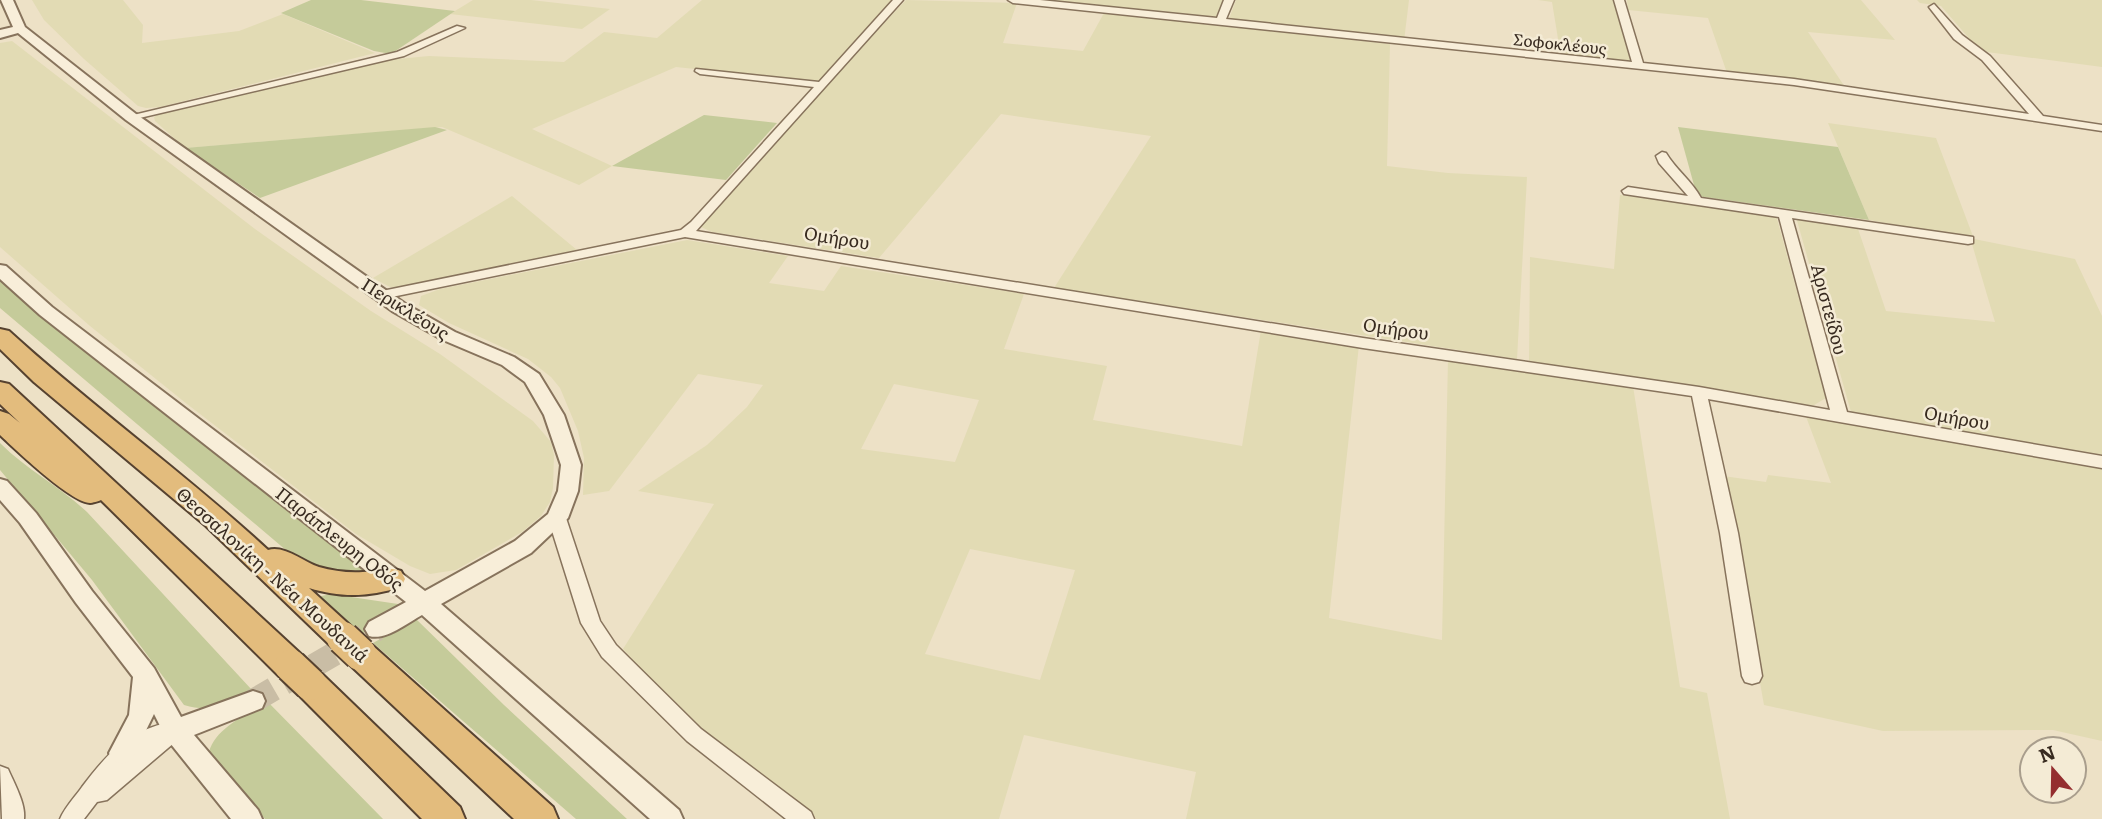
<svg xmlns="http://www.w3.org/2000/svg" width="2102" height="819" font-family="Literata,serif">
<style>
.farmland{fill:#e2dbb4;fill-rule:evenodd}
.green{fill:#c5cb9a}
.lines{fill:none;stroke-linecap:round;stroke-linejoin:round}
.tertiary-tunnel{stroke:#c9bda5;stroke-width:24;stroke-dasharray:24 11;stroke-linecap:butt}
.minor-casing{stroke:#87735c;stroke-width:3}
.tertiary-casing{stroke:#87735c;stroke-width:4}
.trunk-casing{stroke:#564230;stroke-width:4}
.minor{fill:#f8eed9;fill-rule:evenodd}
.tertiary{fill:#f8eed9;fill-rule:evenodd}
.trunk{fill:#e3bc7d;fill-rule:evenodd}
.trunk-bridge-casing{stroke:#564230;stroke-width:36;stroke-linecap:butt}
.trunk-bridge{stroke:#e3bc7d;stroke-width:32}
.labels{text-anchor:middle;dominant-baseline:central;stroke-width:5;stroke-linejoin:round;paint-order:stroke}
.far-street-label{font-size:16px;fill:#382b20;stroke:#f4ebd5}
.street-label{font-size:18px;fill:#382b20;stroke:#f4ebd5}
</style>
<rect width="100%" height="100%" fill="#ede1c6"/>
<g class="farmland">
<polygon points="32,0 123,0 143,25 142,43 239,31 283,14 375,53 160,107 146,108 138,106 84,59 44,20"/>
<polygon points="473,0 531,0 610,9 582,29 450,14"/>
<polygon points="702,0 893,0 818,82 676,67 532,129 612,166 579,185 442,127 185,148 155,121 154,117 158,114 182,107 387,60 429,56 564,62 604,32 657,38"/>
<polygon points="906,0 1017,3 1003,43 1083,51 1104,13 1390,44 1387,166 1448,173 1527,177 1517,359 1054,288 1151,136 1001,114 879,258 712,232 701,227 826,85"/>
<polygon points="1025,0 1223,0 1214,22"/>
<polygon points="1236,0 1409,0 1404,41 1236,23 1229,19"/>
<polygon points="1538,0 1615,0 1633,62 1561,57 1552,2"/>
<polygon points="1627,0 1861,0 1895,40 1808,32 1845,87 1727,73 1708,18 1628,10"/>
<polygon points="1917,0 2102,0 2102,67 1987,52 1974,44 1941,6 1920,3"/>
<polygon points="12,41 255,229 371,311 440,354 533,421 551,442 554,455 553,488 550,502 541,516 522,532 456,570 430,574 410,566 356,534 187,404 90,326 0,247 0,43"/>
<polygon points="1828,123 1936,138 1974,239 2075,259 2102,316 2102,456 1851,412 1796,217 1857,226 1886,311 1995,322 1972,244 1974,239 1869,220"/>
<polygon points="1620,195 1776,215 1826,398 1814,405 1804,407 1529,364 1530,257 1614,269"/>
<polygon points="512,196 577,250 398,287 390,287 373,278"/>
<path d="M687,240L788,256L769,283L824,291L841,266L1024,294L1004,349L1107,366L1093,420L1242,446L1261,330L1359,345L1329,618L1442,640L1448,359L1633,386L1680,687L1707,693L1730,819H1186L1196,772L1024,735L999,819H817L681,714L623,649L714,504L638,491L707,445L747,407L763,385L698,374L609,491L583,495L584,458L578,431L560,388L551,377L528,359L449,323L419,305L421,296L440,289ZM894,384L979,400L955,462L861,449ZM970,549L1075,570L1040,680L925,654Z"/>
<polygon points="1805,414 2102,467 2102,741 2053,730 1883,731 1764,705 1723,476 1766,482 1768,475 1831,483"/>
</g>
<g class="green">
<polygon points="311,0 361,0 455,11 391,54 374,51 281,13"/>
<polygon points="704,115 777,123 726,180 612,166"/>
<polygon points="435,127 447,130 260,198 185,148"/>
<polygon points="1678,127 1838,147 1869,220 1697,196"/>
<polygon points="0,278 89,353 370,575 307,568 0,308"/>
<path d="M0,443C27,470 59,486 87,512L252,690C226,703 214,714 184,705L92,580L0,470Z"/>
<polygon points="331,594 398,604 399,608 392,616 358,636 317,597"/>
<polygon points="416,619 504,705 627,819 576,819 373,643"/>
<path d="M263,697L383,819H265L209,752C216,726 246,719 263,697Z"/>
</g>
<g class="lines">
<polyline class="tertiary-tunnel" points="253,701 377,629"/>
<defs>
<g id="minor">
<path d="M893,0H903L696,231L1363,338L1699,387L1830,410L1779,217L1624,194L1622,191L1628,187L1688,196L1659,163L1656,156L1662,152L1666,153C1676,170 1692,181 1701,198L1973,237V243L1968,244L1792,218L1847,412L2102,456V468L1708,399L1738,533L1762,676L1759,682L1752,684L1745,682L1742,676L1720,533L1692,396L1363,348L685,237L382,299L375,295L382,291L681,230L691,222L814,87L700,74L695,71L696,69L819,82Z"/>
<polygon points="1008,0 1040,0 1217,18 1224,0 1234,0 1226,19 1632,62 1614,0 1624,0 1643,63 1794,79 2029,114 1982,60 1954,39 1929,7 1934,4 1962,35 1990,56 2043,116 2102,125 2102,131 1794,85 1013,3"/>
<polygon points="457,26 465,28 404,56 131,120 125,117 397,52"/>
<polygon points="557,512 563,514 566,518 600,621 616,645 701,729 811,812 814,819 786,819 687,741 602,657 581,623 548,518 551,514"/>
<path d="M175,721L182,724L185,730L181,737L107,800L97,802L84,819H60C65,807 75,797 82,787C109,751 129,730 175,721Z"/>
<path d="M0,766L8,769C14,783 26,804 24,819H2Z"/>
</g>
<g id="tertiary">
<path d="M1,0H13L25,27L136,114L404,303L455,332L514,357L539,374L564,415L581,465L578,491L568,518L531,553L441,604L679,810L683,819H650L422,615C407,623 386,641 369,636L365,629L369,622L406,602L40,315L0,279V265L6,266L52,307L425,591L515,541L548,514L558,491L561,465L544,415L525,382L502,365L443,340L392,311L126,120L18,33L0,38V30L13,27Z"/>
<polygon points="0,479 7,481 36,513 92,591 154,668 181,717 253,691 262,694 265,701 262,708 194,735 258,810 262,819 231,819 166,738 154,714 131,761 122,764 113,761 109,753 129,715 133,677 76,603 20,523 0,500"/>
</g>
<g id="trunk">
<path d="M0,329L9,331C92,407 185,473 268,550C285,545 303,562 319,567C333,571 348,573 363,572C377,572 387,566 401,571L405,579L401,587C369,597 341,598 309,588L354,629L359,638L357,642L372,645L553,807L558,819H514L348,663L344,654L346,650L332,647L206,526L34,382L0,349Z"/>
<path d="M0,382L9,384L303,656L307,666L304,672L310,670L322,674L460,807L465,819H422L298,694L293,684L296,678L291,680L279,676L101,500C99,501 92,503 90,503C70,502 16,450 0,435V411L9,414L20,423L0,404Z"/>
</g>
</defs>
<use href="#minor" class="minor-casing"/>
<use href="#tertiary" class="tertiary-casing"/>
<use href="#trunk" class="trunk-casing"/>
<use href="#minor" class="minor"/>
<use href="#tertiary" class="tertiary"/>
<use href="#trunk" class="trunk"/>
<defs>
<g id="trunk-bridge">
<polyline points="343,638 360,654"/>
<polyline points="291,666 310,684"/>
</g>
</defs>
<use href="#trunk-bridge" class="trunk-bridge-casing"/>
<use href="#trunk-bridge" class="trunk-bridge"/>
</g>
<g class="labels">
<g class="far-street-label">
<text transform="translate(1560 43) rotate(6)">Σοφοκλέους</text>
</g>
<g class="street-label">
<text transform="translate(837 237) rotate(9)">Ομήρου</text>
<text transform="translate(406 308) rotate(32)">Περικλέους</text>
<text transform="translate(1830 309) rotate(75)">Αριστείδου</text>
<text transform="translate(1396 328) rotate(8)">Ομήρου</text>
<text transform="translate(1957 417) rotate(10)">Ομήρου</text>
<text transform="translate(340 538) rotate(38)">Παράπλευρη Οδός</text>
<text transform="translate(273 574) rotate(42)">Θεσσαλονίκη - Νέα Μουδανιά</text>
</g>
</g>
<g transform="translate(2053 770) rotate(340)"><circle r="33" fill="#f4ebd5" stroke="#a99e8d" stroke-width="2"/>
<path d="M0-5L12 26L0 18L-12 26Z" fill="#942e2f"/>
<text y="-10" font-size="19" font-weight="bold" text-anchor="middle" fill="#382b20">N</text>
</g>
</svg>
